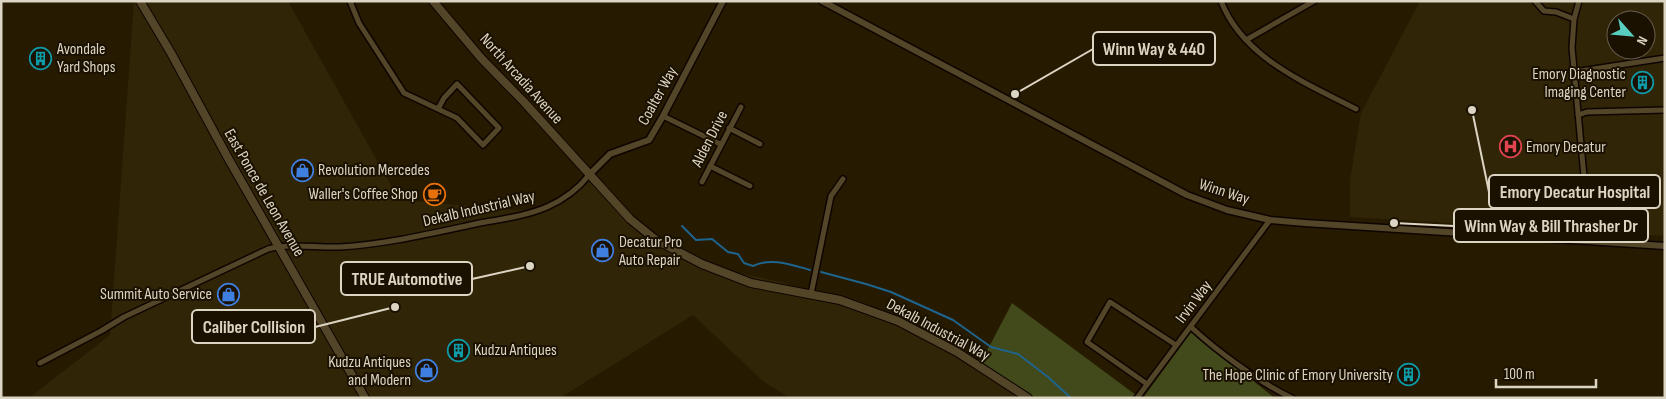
<svg xmlns="http://www.w3.org/2000/svg" width="1666" height="399" font-family="'Sofia Sans Condensed',sans-serif">
<style>
.built{fill:#312508;fill-rule:evenodd}
.forest{fill:#42491a}
.lines{fill:none;stroke-linecap:round;stroke-linejoin:round}
.stream{stroke:#1f648c;stroke-width:2}
.minor-casing{stroke:#0f0500;stroke-width:8}
.tertiary-casing{stroke:#0f0500;stroke-width:9}
.secondary-casing{stroke:#0f0500;stroke-width:10}
.minor{stroke:#534528;stroke-width:5}
.tertiary{stroke:#534528;stroke-width:6}
.secondary{stroke:#534528;stroke-width:8}
.labels{text-anchor:middle;dominant-baseline:central;stroke-width:4;stroke-linejoin:round;paint-order:stroke}
.poi-label{font-size:16px;fill:#ddd5c4;stroke:#1b1100;text-anchor:start}
.street-label{font-size:16px;fill:#ddd5c4;stroke:#1b1100}
.leader{fill:none;stroke:#ddd5c4;stroke-width:2}
.callout-dot{fill:#ddd5c4;stroke:#1b1100;stroke-width:2}
.callout{fill:#1b1100;stroke:#ddd5c4;stroke-width:2}
.callout-label{font-size:18px;text-anchor:middle;font-weight:bold;fill:#ddd5c4}
</style>
<rect width="100%" height="100%" fill="#261a00"/>
<g class="built">
<polygon points="134,1 288,1 399,200 542,212 591,175 652,234 678,252 730,271 781,282 890,317 978,368 1023,398 790,398 764,382 693,315 560,398 29,398 110,335"/>
<path d="M1420,1H1665V236L1350,217V180L1361,113ZM1616,20H1646V50H1616Z"/>
</g>
<g class="forest">
<polygon points="1012,303 1140,398 1023,398 978,368"/>
<polygon points="1192,331 1272,396 1271,398 1143,398"/>
</g>
<g class="lines">
<g class="stream">
<path d="M682,226L696,240L712,239L728,252L738,254L744,263L753,266C771,257 792,265 810,270"/>
<polyline points="821,272 866,284 891,292 953,320 991,347 1018,354 1048,377 1071,398"/>
</g>
<defs>
<g id="minor">
<polyline points="350,1 359,23 404,93 457,118 483,145 499,128 457,84 444,98 438,109"/>
<path d="M1221,1C1243,58 1306,83 1356,109"/>
<polyline points="1535,1 1544,11 1556,12 1574,19"/>
<polyline points="1579,1 1574,19 1572,48 1590,241"/>
<polyline points="1246,40 1314,1"/>
<polyline points="1574,72 1665,58"/>
<polyline points="1578,115 1587,112 1665,110"/>
<polyline points="663,116 720,144"/>
<polyline points="729,128 760,144"/>
<polyline points="710,166 750,186"/>
<polyline points="702,182 741,107"/>
<polyline points="811,294 831,196 843,179"/>
<path d="M1191,327C1218,352 1259,382 1292,398"/>
<path d="M40,363L101,331L124,317L268,249C291,243 316,248 340,247C388,244 433,233 480,223C502,219 526,216 547,207C563,200 578,189 589,175"/>
<polyline points="1147,384 1087,342 1110,302 1176,345"/>
<polyline points="1137,398 1270,220"/>
</g>
<g id="tertiary">
<polyline points="822,1 1187,195 1227,210 1270,220 1305,223 1665,246"/>
<polyline points="589,175 610,154 649,140 663,116 723,1"/>
</g>
<g id="secondary">
<polyline points="140,1 171,53 228,158 365,398"/>
<polyline points="433,1 481,58 524,102 630,219 656,240 702,264 751,283 840,300 898,321 957,352 1028,398"/>
</g>
</defs>
<use href="#minor" class="minor-casing"/>
<use href="#tertiary" class="tertiary-casing"/>
<use href="#secondary" class="secondary-casing"/>
<use href="#minor" class="minor"/>
<use href="#tertiary" class="tertiary"/>
<use href="#secondary" class="secondary"/>
</g>
<defs>
<symbol id="building-ring" viewBox="-11 -11 22 22"><circle r="9.5" fill="#1b1100" stroke="#0f9aa8" stroke-width="1.5"/><path d="M-4-6H4V6H1V3H-1V6H-4ZM-2.5-4.3h1.7v1.8h-1.7ZM.8-4.3h1.7v1.8H.8ZM-2.5-1h1.7V.8h-1.7ZM.8-1h1.7V.8H.8Z" fill="#0f9aa8"/></symbol>
<symbol id="hospital-ring" viewBox="-11 -11 22 22"><circle r="9.5" fill="#1b1100" stroke="#e0444e" stroke-width="1.5"/><path d="M-5-5h3v3.5h4V-5h3V5h-3V1.5h-4V5h-3Z" fill="#e0444e"/></symbol>
<symbol id="shop-ring" viewBox="-11 -11 22 22"><circle r="9.5" fill="#1b1100" stroke="#3f7fe0" stroke-width="1.5"/><path d="M-5-2.5h2.3a2.7 3.5 0 0 1 5.4 0H5L5.5 6h-11ZM-1.5-2.5h3a1.5 2.3 0 0 0-3 0Z" fill="#3f7fe0"/></symbol>
<symbol id="cafe-ring" viewBox="-11 -11 22 22"><circle r="9.5" fill="#1b1100" stroke="#e8710a" stroke-width="1.5"/><path d="M-5.5-4.5H6V0H3Q3 3.5 0 3.5H-2.5Q-5.5 3.5-5.5 0ZM3-3.2v2h1.7v-2ZM-6 4.5H4V6H-6Z" fill="#e8710a"/></symbol>
</defs>
<g fill-rule="evenodd">
<use href="#building-ring" x="28" y="46" width="25" height="25"/>
<use href="#building-ring" x="1630" y="70" width="25" height="25"/>
<use href="#hospital-ring" x="1498" y="134" width="25" height="25"/>
<use href="#shop-ring" x="290" y="158" width="25" height="25"/>
<use href="#cafe-ring" x="422" y="182" width="25" height="25"/>
<use href="#shop-ring" x="590" y="238" width="25" height="25"/>
<use href="#shop-ring" x="216" y="282" width="25" height="25"/>
<use href="#building-ring" x="446" y="338" width="25" height="25"/>
<use href="#shop-ring" x="414" y="358" width="25" height="25"/>
<use href="#building-ring" x="1396" y="362" width="25" height="25"/>
</g>
<g class="labels">
<g class="poi-label">
<text x="57" y="49">Avondale<tspan x="57" dy="18">Yard Shops</tspan></text>
<text x="1626" y="74" text-anchor="end">Emory Diagnostic<tspan x="1626" dy="18">Imaging Center</tspan></text>
<text x="1526" y="147">Emory Decatur</text>
<text x="318" y="170">Revolution Mercedes</text>
<text x="418" y="194" text-anchor="end">Waller's Coffee Shop</text>
<text x="619" y="242">Decatur Pro<tspan x="619" dy="18">Auto Repair</tspan></text>
<text x="212" y="294" text-anchor="end">Summit Auto Service</text>
<text x="474" y="350">Kudzu Antiques</text>
<text x="411" y="362" text-anchor="end">Kudzu Antiques<tspan x="411" dy="18">and Modern</tspan></text>
<text x="1393" y="375" text-anchor="end">The Hope Clinic of Emory University</text>
</g>
<g class="street-label">
<text transform="translate(521 79) rotate(48)">North Arcadia Avenue</text>
<text transform="translate(658 96) rotate(-61)">Coalter Way</text>
<text transform="translate(710 139) rotate(-63)">Alden Drive</text>
<text transform="translate(1224 192) rotate(18)">Winn Way</text>
<text transform="translate(264 193) rotate(60)">East Ponce de Leon Avenue</text>
<text transform="translate(479 209) rotate(-13)">Dekalb Industrial Way</text>
<text transform="translate(1194 302) rotate(-53)">Irvin Way</text>
<text transform="translate(938 330) rotate(28)">Dekalb Industrial Way</text>
</g>
</g>
<path class="leader" d="M1015 94L1093 49M1472 110L1489 192M1394 223L1454 226M530 266L472 279M395 307L315 327"/>
<g class="callout-dot">
<circle cx="1015" cy="94" r="5"/>
<circle cx="1472" cy="110" r="5"/>
<circle cx="1394" cy="223" r="5"/>
<circle cx="530" cy="266" r="5"/>
<circle cx="395" cy="307" r="5"/>
</g>
<g class="callout">
<rect x="1093" y="32" width="122" height="33" rx="5"/>
<rect x="1489" y="175" width="171" height="33" rx="5"/>
<rect x="1454" y="209" width="194" height="33" rx="5"/>
<rect x="341" y="262" width="131" height="33" rx="5"/>
<rect x="192" y="310" width="123" height="33" rx="5"/>
</g>
<g class="callout-label">
<text x="1154" y="55">Winn Way &amp; 440</text>
<text x="1575" y="198">Emory Decatur Hospital</text>
<text x="1551" y="232">Winn Way &amp; Bill Thrasher Dr</text>
<text x="407" y="285">TRUE Automotive</text>
<text x="254" y="333">Caliber Collision</text>
</g>
<rect width="1666" height="399" fill="none" stroke="#ddd5c4" stroke-width="5"/>
<g transform="translate(1631 35) rotate(117)"><circle r="24" fill="#1b1100" stroke="#695f4e"/>
<path d="M0-4L9 19L0 12L-9 19Z" fill="#58cec0"/>
<text y="-8" font-size="14" font-weight="bold" text-anchor="middle" fill="#ddd5c4">N</text>
</g>
<path d="M1496 379v8h100v-8" fill="none" stroke="#ddd5c4" stroke-width="2.5"/>
<text x="1504" y="379" font-size="15" fill="#ddd5c4" stroke="#1b1100" stroke-width="4" paint-order="stroke">100 m</text>
</svg>
